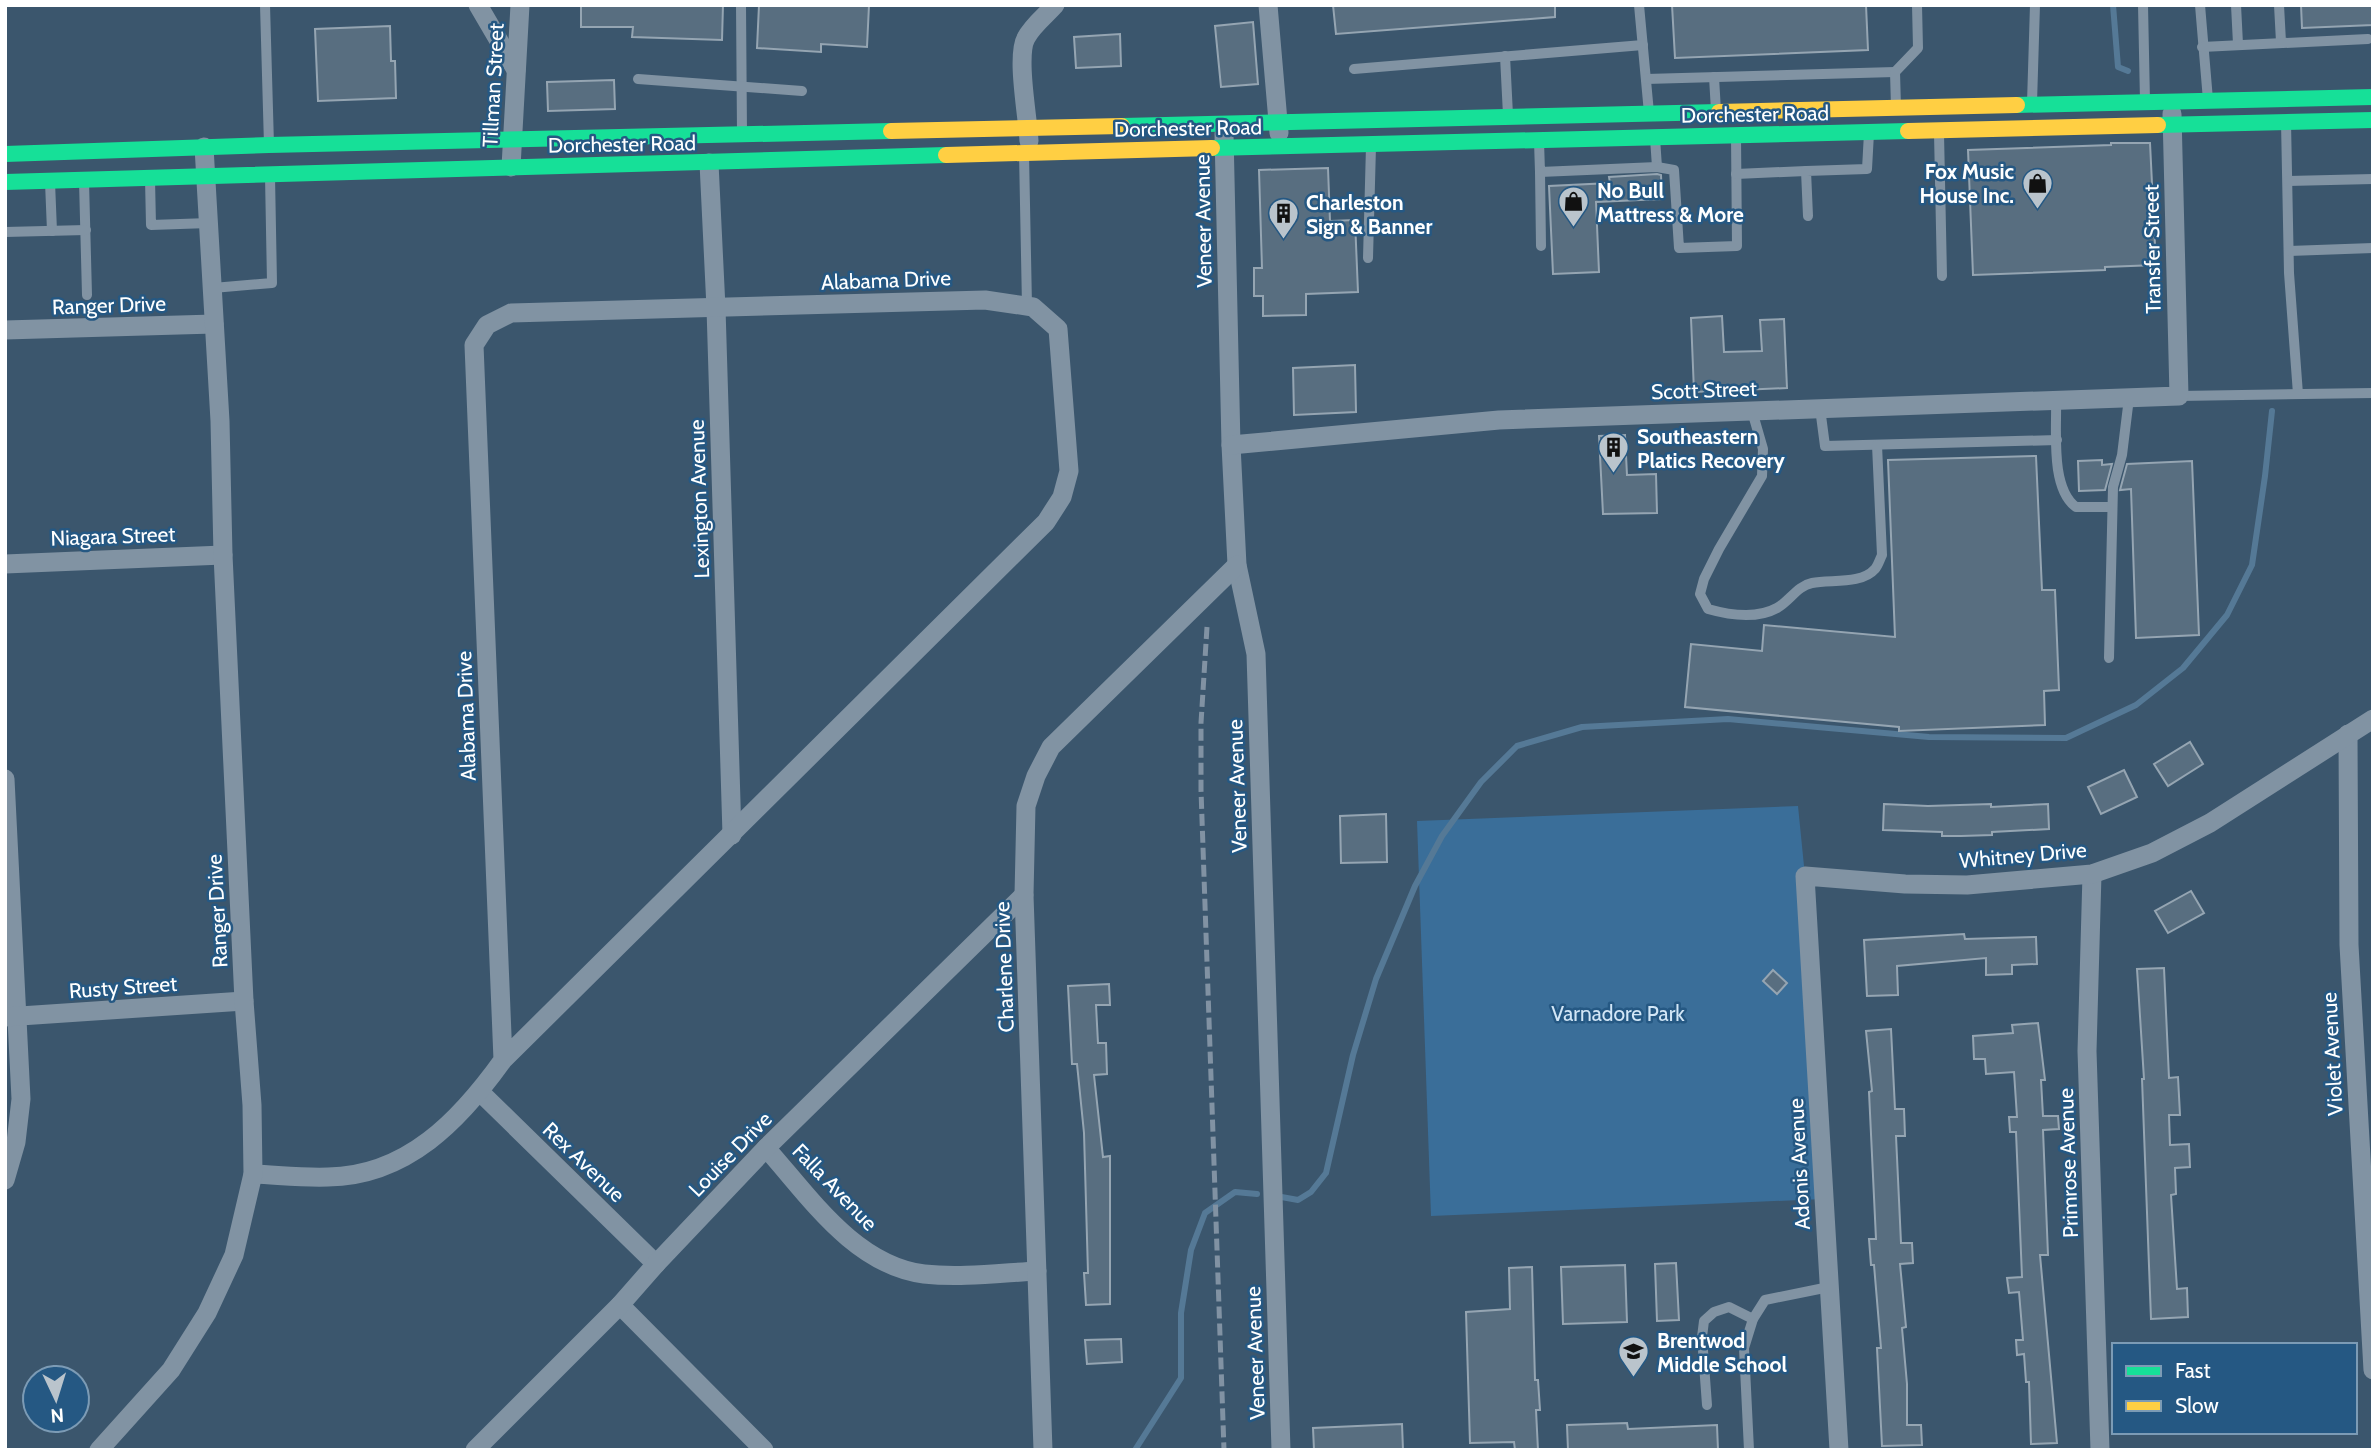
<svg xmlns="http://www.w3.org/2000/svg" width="2378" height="1455" font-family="Cabin,sans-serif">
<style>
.green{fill:#3a6e99}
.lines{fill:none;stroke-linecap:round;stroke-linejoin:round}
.stream{stroke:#557996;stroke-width:6}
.building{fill:#586e80;stroke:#95a5b2;stroke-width:2}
.lane{stroke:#8193a3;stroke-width:10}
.street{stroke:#8193a3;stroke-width:19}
.fast{stroke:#16e098;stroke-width:16}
.slow{stroke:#ffcf43;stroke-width:16}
.rail{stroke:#8192a3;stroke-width:5;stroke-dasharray:12 5;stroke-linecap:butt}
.labels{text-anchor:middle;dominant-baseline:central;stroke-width:5;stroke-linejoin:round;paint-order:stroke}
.street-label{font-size:21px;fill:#fff;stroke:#255883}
.poi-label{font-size:21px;font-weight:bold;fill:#fff;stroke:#255883;text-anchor:start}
.park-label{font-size:21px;fill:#d2e6f6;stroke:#255883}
</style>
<rect width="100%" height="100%" fill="#3b566d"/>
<polygon class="green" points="1798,806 1805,876 1823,1199 1431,1216 1417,821"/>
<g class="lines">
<g class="stream">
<polyline points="2113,5 2118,67 2128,71"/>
<polyline points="1276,1196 1298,1200 1311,1192 1326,1173 1353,1055 1376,979 1415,886 1442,836 1481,782 1517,746 1582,727 1728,719 1929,737 2066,738 2136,705 2183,668 2227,615 2252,565 2265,476 2272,411"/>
<polyline points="1135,1450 1181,1378 1181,1313 1191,1250 1205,1213 1235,1192 1257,1194"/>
</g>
</g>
<g class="building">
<polygon points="581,5 723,5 722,40 632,37 633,27 581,27"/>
<polygon points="759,5 869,5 867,47 821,44 821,52 757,48"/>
<polygon points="1333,5 1555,5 1555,17 1336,34"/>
<polygon points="1672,5 1866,5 1868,50 1675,58"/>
<polygon points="2301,5 2372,5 2373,25 2302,28"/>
<polygon points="1253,22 1258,84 1221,87 1215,26"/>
<polygon points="390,26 391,61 395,61 396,98 318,101 315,29"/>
<polygon points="1120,34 1121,66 1076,68 1074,37"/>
<polygon points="614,80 615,109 548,111 547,82"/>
<polygon points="2111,143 2150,143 2156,265 2105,267 2105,270 1973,275 1968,150 2111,145"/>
<polygon points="1328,168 1330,221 1355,220 1358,292 1306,294 1306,315 1263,316 1263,296 1254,296 1254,268 1262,268 1259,170"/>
<polygon points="1657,174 1661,175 1662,199 1596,202 1599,272 1553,274 1549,186 1610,183 1609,177"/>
<polygon points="1722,316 1724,352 1762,351 1760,320 1784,319 1787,388 1694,392 1691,318"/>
<polygon points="1355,365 1356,412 1294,415 1293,368"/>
<polygon points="1625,435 1627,475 1656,474 1657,513 1603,514 1599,436"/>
<polygon points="2036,456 2042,590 2055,590 2059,690 2044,691 2045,725 1899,731 1899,727 1685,707 1691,644 1762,651 1764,625 1895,637 1888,460"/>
<polygon points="2102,460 2102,465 2112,464 2105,490 2079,491 2078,461"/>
<polygon points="2192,461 2199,635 2136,638 2131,489 2120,490 2127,464"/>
<polygon points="2190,742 2203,764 2168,786 2154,764"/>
<polygon points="2124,770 2137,797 2101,814 2088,787"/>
<polygon points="1884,804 1928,806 1991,804 1991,807 2048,804 2049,829 1992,832 1992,835 1961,836 1942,836 1942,832 1883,830"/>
<polygon points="1386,814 1387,862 1341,863 1340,816"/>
<polygon points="2191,891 2204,913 2168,933 2155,911"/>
<polygon points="1964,934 1965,939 2036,937 2037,964 2012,965 2012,974 1986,975 1986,958 1897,966 1898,995 1867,996 1864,940"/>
<polygon points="2164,968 2169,1078 2178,1077 2180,1115 2169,1115 2170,1145 2189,1144 2190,1167 2175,1168 2176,1194 2171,1195 2177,1289 2187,1288 2188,1317 2151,1319 2142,1079 2144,1079 2137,969"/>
<polygon points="1773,970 1787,983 1777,994 1763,981"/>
<polygon points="1109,984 1110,1005 1096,1005 1098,1043 1106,1043 1107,1074 1094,1075 1103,1157 1110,1156 1110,1304 1086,1305 1084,1273 1088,1273 1084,1133 1077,1064 1072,1064 1068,986"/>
<polygon points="2038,1023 2045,1080 2041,1080 2043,1116 2058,1116 2059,1129 2043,1130 2048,1255 2040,1255 2057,1443 2031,1444 2029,1382 2026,1382 2024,1354 2017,1355 2016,1340 2023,1340 2019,1292 2009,1293 2007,1278 2022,1277 2016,1132 2010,1132 2009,1117 2017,1117 2014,1072 1986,1074 1985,1059 1974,1059 1973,1036 2013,1033 2012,1025"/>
<polygon points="1891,1029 1895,1109 1904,1109 1905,1136 1896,1136 1901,1243 1912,1243 1913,1263 1900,1264 1906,1327 1902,1328 1907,1384 1907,1425 1921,1425 1922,1445 1882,1446 1877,1348 1881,1348 1874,1265 1871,1265 1869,1239 1876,1239 1869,1092 1872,1091 1866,1031"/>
<polygon points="1676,1263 1679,1320 1657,1321 1655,1264"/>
<polygon points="1625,1265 1627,1322 1563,1324 1561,1267"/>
<polygon points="1532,1267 1535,1380 1538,1380 1540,1410 1536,1410 1538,1450 1515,1450 1514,1442 1470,1443 1466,1312 1510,1309 1509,1268"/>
<polygon points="1121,1339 1122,1362 1087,1364 1085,1340"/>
<polygon points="1627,1423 1628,1429 1717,1425 1718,1450 1568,1450 1567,1425"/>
<polygon points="1402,1424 1403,1450 1314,1450 1313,1428"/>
</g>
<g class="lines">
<g class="lane">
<polyline points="265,5 269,145"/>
<polyline points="741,5 742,134"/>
<polyline points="1639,5 1649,113"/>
<polyline points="2143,5 2145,101"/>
<polyline points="2200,5 2208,100"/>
<polyline points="2236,5 2238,44"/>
<polyline points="2279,5 2281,42"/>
<polyline points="2202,47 2368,39"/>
<polyline points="1505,56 1508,115"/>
<polyline points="1354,69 1643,45"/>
<polyline points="1714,77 1716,111"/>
<polyline points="638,79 802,91"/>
<polyline points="1646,79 1895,72"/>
<polyline points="2032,103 2035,5"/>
<polyline points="1896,107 1895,72 1918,48 1917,5"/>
<polyline points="2286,122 2289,273 2298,394"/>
<polyline points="1939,133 1942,276"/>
<polyline points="1655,138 1657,167"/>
<polyline points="1539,141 1540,172 1657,167 1674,170 1679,248 1737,246 1736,136"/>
<polyline points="1024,153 1027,306"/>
<polyline points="1540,172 1541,246"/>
<polyline points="1736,174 1806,171"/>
<polyline points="150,179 151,225 209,223"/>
<polyline points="84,181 87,295"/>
<polyline points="2288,181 2373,179"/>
<polyline points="50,182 52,231"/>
<polyline points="1808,216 1806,171 1867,169 1869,133"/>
<polyline points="5,232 86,230"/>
<polyline points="2289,251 2373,248"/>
<polyline points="1368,258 1371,146"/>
<polyline points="213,288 272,283 270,176"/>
<polyline points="2179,396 2373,393"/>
<path d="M2056,401C2057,430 2050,488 2076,507H2112"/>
<polyline points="1820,408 1825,446 2057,440"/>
<path d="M1752,411L1763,449L1762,476L1719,549L1704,579L1700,594L1708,609C1729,615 1757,619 1777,608C1790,601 1797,586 1812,583C1830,579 1861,585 1875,569C1878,566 1880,559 1882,555L1877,445"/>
<polyline points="2109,658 2113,487 2122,455 2129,398"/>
<polyline points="1707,1405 1702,1337 1704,1321 1714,1312 1729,1307 1753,1319"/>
<polyline points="1749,1450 1744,1348 1753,1319 1765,1300 1829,1287"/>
</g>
<g class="street">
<polyline points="478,5 516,70"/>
<polyline points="1268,5 1279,133"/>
<polyline points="1224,134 1231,445 1237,565 1256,654 1281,1450"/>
<path d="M1029,141C1028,118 1016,56 1026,38C1032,26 1046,15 1055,5"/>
<polyline points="709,163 716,308 732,835"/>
<polyline points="511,167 520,5"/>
<polyline points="5,330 214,324"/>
<polyline points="1231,445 1499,420 2179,396 2172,114"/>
<polyline points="5,564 223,555"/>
<polyline points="2348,734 2349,945 2373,1370"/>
<polyline points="5,779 21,1099 16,1142 5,1180"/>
<polyline points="2092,874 2087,1051 2100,1450"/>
<polyline points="5,1017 244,1001"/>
<polyline points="480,1092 656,1264"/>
<path d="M766,1148C809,1196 854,1265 924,1274C961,1278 1000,1273 1037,1271"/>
<path d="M253,1174C278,1175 303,1178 328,1177C407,1176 460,1120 503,1060L474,345L487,325L511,313L985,300L1033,307L1058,329L1069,471L1062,497L1046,522L503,1060"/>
<polyline points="620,1305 764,1450"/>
<polyline points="99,1450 171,1370 207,1313 234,1255 253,1174 252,1105 244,1001 223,555 220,421 204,147"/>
<polyline points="475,1450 620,1305 656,1264 766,1148 1024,895"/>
<polyline points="1043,1450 1024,895 1026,806 1036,776 1051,747 1237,565"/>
<polyline points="1839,1450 1805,876 1905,884 1967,885 2092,874 2152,853 2210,823 2373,719"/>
</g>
<g class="fast">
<polyline points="2017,105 2373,97"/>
<polyline points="2158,125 2373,120"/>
<polyline points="1122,126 1719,112"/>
<polyline points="1212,148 1908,131"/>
<polyline points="5,154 269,145 891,131"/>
<polyline points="5,182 946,155"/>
</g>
<g class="slow">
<polyline points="1719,112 2017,105"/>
<polyline points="891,131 1122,126"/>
<polyline points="1908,131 2158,125"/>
<polyline points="946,155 1212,148"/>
</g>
<polyline class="rail" points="1207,627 1201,723 1201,790 1224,1450"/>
</g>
<defs>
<symbol id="shop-pin" viewBox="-11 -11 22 30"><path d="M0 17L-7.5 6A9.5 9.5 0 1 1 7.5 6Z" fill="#bac4cc" stroke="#255883"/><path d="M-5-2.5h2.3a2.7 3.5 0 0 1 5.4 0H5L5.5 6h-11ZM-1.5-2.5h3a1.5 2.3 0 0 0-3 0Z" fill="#111"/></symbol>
<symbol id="building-pin" viewBox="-11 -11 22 30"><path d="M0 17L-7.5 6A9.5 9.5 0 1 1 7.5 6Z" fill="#bac4cc" stroke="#255883"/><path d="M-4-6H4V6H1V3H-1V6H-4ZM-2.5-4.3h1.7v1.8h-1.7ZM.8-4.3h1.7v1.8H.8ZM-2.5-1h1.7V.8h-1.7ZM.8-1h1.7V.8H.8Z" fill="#111"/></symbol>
<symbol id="school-pin" viewBox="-11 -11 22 30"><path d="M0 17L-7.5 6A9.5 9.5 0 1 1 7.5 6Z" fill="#bac4cc" stroke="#255883"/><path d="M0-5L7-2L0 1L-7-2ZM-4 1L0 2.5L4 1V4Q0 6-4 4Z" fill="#111"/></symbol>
</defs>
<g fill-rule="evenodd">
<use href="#shop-pin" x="2020" y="166" width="35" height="47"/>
<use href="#shop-pin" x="1556" y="184" width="35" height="47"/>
<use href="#building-pin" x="1266" y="196" width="35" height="47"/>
<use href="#building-pin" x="1596" y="430" width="35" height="47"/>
<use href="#school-pin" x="1616" y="1334" width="35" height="47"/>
</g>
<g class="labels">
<g class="street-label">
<text transform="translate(493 85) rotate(-87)">Tillman Street</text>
<text transform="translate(1755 114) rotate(-1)">Dorchester Road</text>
<text transform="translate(1188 128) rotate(-1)">Dorchester Road</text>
<text transform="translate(622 144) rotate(-1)">Dorchester Road</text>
<text transform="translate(1203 221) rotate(-91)">Veneer Avenue</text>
<text transform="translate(2152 249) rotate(-91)">Transfer Street</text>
<text transform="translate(886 280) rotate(-2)">Alabama Drive</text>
<text transform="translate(109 305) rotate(-2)">Ranger Drive</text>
<text transform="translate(1704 390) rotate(-2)">Scott Street</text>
<text transform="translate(699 499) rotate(-92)">Lexington Avenue</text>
<text transform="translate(113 536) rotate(-2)">Niagara Street</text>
<text transform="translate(466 716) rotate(-92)">Alabama Drive</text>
<text transform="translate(1237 786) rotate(-92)">Veneer Avenue</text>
<text transform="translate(2023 855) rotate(-5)">Whitney Drive</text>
<text transform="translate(217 911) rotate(-93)">Ranger Drive</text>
<text transform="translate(1004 967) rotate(-92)">Charlene Drive</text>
<text transform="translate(123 987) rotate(-4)">Rusty Street</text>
<text transform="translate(2332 1054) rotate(-93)">Violet Avenue</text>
<text transform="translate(730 1154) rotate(-46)">Louise Drive</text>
<text transform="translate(584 1162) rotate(44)">Rex Avenue</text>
<text transform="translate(2068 1163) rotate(-92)">Primrose Avenue</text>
<text transform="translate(1799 1164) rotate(-93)">Adonis Avenue</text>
<text transform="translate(835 1187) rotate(46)">Falla Avenue</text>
<text transform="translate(1255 1353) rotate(-92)">Veneer Avenue</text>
</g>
<g class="poi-label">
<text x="2014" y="171" text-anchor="end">Fox Music<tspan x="2014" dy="24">House Inc.</tspan></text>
<text x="1597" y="190">No Bull<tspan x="1597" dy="24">Mattress &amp; More</tspan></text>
<text x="1306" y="202">Charleston<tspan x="1306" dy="24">Sign &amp; Banner</tspan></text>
<text x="1637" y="436">Southeastern<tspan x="1637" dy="24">Platics Recovery</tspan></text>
<text x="1657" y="1340">Brentwod<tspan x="1657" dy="24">Middle School</tspan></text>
</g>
<g class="park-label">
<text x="1618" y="1013">Varnadore Park</text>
</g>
</g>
<rect width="2378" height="1455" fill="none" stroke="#ffffff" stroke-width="14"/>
<rect x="2112" y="1343" width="245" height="91" fill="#255883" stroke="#7c9bb5" stroke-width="2"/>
<rect x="2126" y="1366" width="35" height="10" fill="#16e098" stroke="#7c9bb5" stroke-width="2"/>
<text x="2175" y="1378" font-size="21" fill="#ffffff">Fast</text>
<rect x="2126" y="1401" width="35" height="10" fill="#ffcf43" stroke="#7c9bb5" stroke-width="2"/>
<text x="2175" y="1413" font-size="21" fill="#ffffff">Slow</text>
<g transform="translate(56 1399) rotate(176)"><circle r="33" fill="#255883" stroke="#7c9bb5" stroke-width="2"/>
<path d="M0-5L12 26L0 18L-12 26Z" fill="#bac4cc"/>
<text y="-10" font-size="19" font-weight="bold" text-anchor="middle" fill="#ffffff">N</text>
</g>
</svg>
